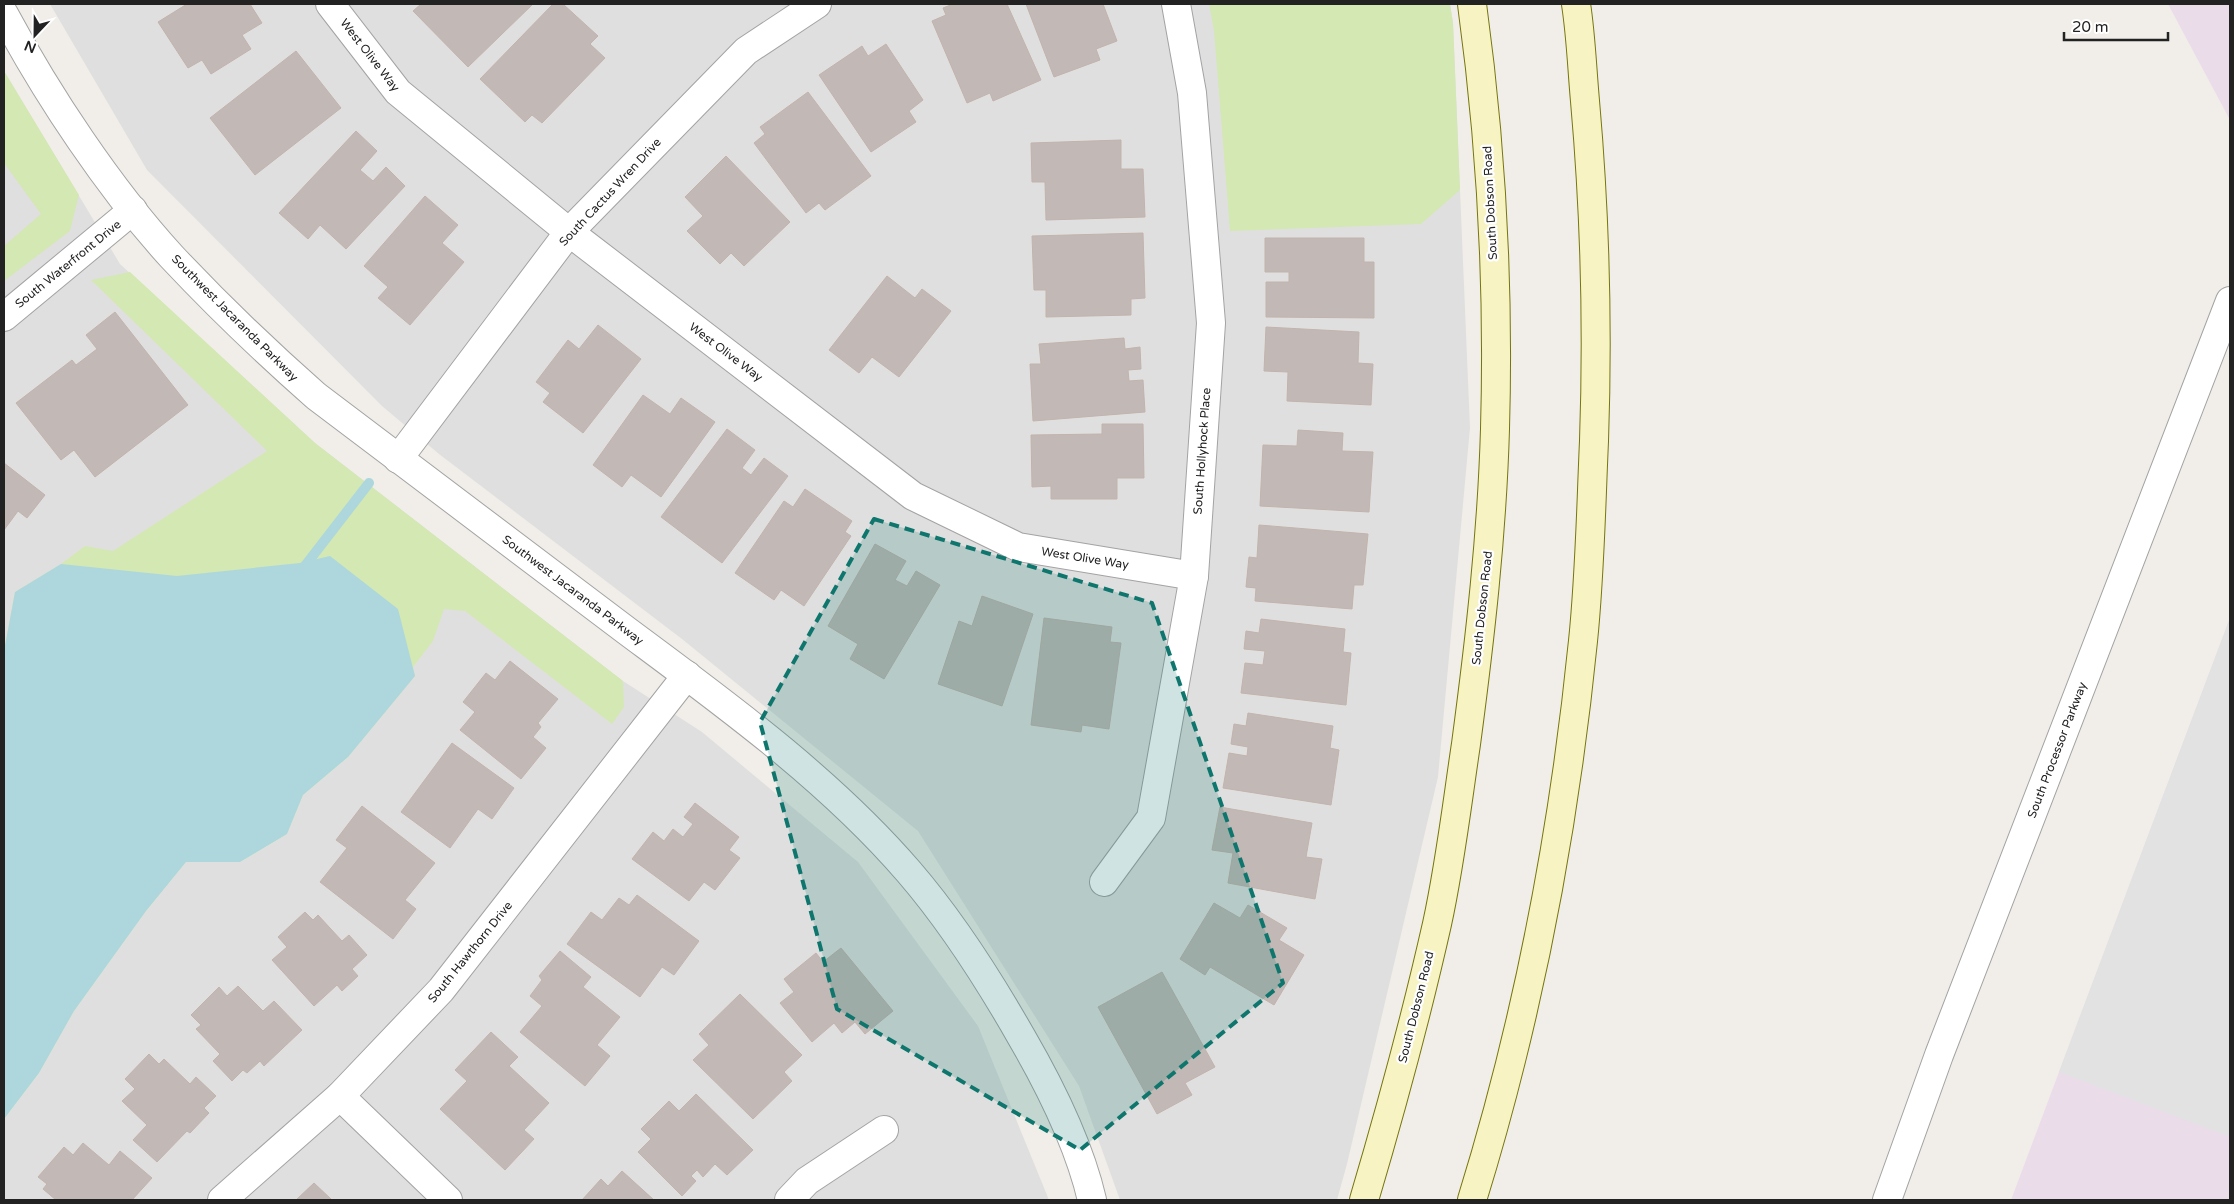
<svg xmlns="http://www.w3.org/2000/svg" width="2234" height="1204" font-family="'Varela Round',sans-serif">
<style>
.residential{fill:#e0dfdf}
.industrial{fill:#eadce9}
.grass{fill:#d3e8b3}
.parking{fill:#e2e2e2}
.water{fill:#add7dc}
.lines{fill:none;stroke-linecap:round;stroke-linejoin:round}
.stream{stroke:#add7dc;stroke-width:10}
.building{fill:#c2b9b6;stroke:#c2b3ac}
.minor-casing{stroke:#a3a3a3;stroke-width:30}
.tertiary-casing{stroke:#a3a3a3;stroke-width:30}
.secondary-casing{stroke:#76750c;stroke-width:30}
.minor{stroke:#fff;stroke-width:28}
.tertiary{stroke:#fff;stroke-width:28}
.secondary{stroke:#f7f3c2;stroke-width:28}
.marked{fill:#0f766e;fill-opacity:0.2;stroke:#0f766e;stroke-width:4;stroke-dasharray:10 6;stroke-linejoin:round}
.labels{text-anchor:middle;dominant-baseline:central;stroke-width:4.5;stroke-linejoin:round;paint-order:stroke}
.street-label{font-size:12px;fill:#222;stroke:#fff}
</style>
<rect width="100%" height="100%" fill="#f1eee9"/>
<g class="residential">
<polygon points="50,4 1450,4 1453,23 1470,428 1438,777 1347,1164 1337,1200 1120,1200 1079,1086 918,831 682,639 439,454 382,406 147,170"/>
<polygon points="4,71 120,264 315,443 623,681 702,732 858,862 978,1026 1049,1200 4,1200 4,1119 39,1073 74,1011 146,911 186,862 240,862 287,834 303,795 348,757 6,645 4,651"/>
</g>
<g class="industrial">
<polygon points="2168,4 2230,4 2230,120"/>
<polygon points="2230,618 2230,1200 2011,1200 2059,1072"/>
</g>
<g class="grass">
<polygon points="1209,4 1450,4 1453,23 1460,190 1421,224 1230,231 1214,31"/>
<polygon points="4,71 79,195 70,231 4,281 4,246 41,214 4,163"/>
<polygon points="130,272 315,443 623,681 624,707 612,724 465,611 444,609 433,641 413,667 415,676 348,757 303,795 287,834 240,862 186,862 146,911 74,1011 39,1073 4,1119 4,651 15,592 61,564 85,546 113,551 267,451 91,280"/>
</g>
<polygon class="parking" points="2230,618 2230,1137 2059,1072"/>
<polygon class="water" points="330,556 398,609 415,676 348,757 303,795 287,834 240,862 186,862 146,911 74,1011 39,1073 4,1119 4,651 15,592 61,564 177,576 300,563"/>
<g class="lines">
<polyline class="stream" points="301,571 369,483"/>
</g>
<g class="building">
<polygon points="187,4 250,4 262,23 242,35 251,49 211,74 202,60 188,68 158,22"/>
<polygon points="421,4 533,4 468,67 413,11"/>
<polygon points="553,4 563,4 598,36 590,44 605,58 542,123 532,115 525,122 480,79"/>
<polygon points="953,4 1007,4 1041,80 993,101 990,93 967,103 932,21 946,15 943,8"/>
<polygon points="1026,4 1103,4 1117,41 1096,49 1100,60 1054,77"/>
<polygon points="886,44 923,100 909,111 916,122 871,152 819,75 862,46 868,56"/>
<polygon points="296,51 341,108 255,175 210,118"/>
<polygon points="808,92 871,176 825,210 819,203 806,213 754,143 765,134 760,127"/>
<polygon points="356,131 377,151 360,170 373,181 386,167 405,186 346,249 320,225 308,239 279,213"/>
<polygon points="1121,140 1121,169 1143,169 1145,217 1046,220 1045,182 1032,182 1031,143"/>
<polygon points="726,156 790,222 744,266 731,253 720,264 687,231 703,216 685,197"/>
<polygon points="425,196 458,225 442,243 464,262 410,325 378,298 388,287 364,266"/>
<polygon points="1143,233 1145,298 1131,299 1131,315 1046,317 1046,290 1034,290 1032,236"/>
<polygon points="1265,238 1364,238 1364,262 1374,262 1374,318 1266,317 1266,282 1289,282 1289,272 1265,272"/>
<polygon points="887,276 915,298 922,289 951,311 899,377 872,357 859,373 829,350"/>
<polygon points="115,312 188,405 95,477 74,450 61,460 16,403 72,360 76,365 97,349 86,335"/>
<polygon points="598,325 641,359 583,433 543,402 550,393 536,382 568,340 579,349"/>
<polygon points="1266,327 1359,332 1358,363 1373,364 1371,405 1287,401 1288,372 1264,371"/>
<polygon points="1124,338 1125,349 1140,347 1141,369 1128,370 1129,381 1143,380 1145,412 1033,421 1030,364 1041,364 1039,344"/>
<polygon points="643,395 670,414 681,398 715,422 661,497 631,475 622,487 593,465"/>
<polygon points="1102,424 1143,424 1144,478 1117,478 1117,499 1051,499 1051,486 1032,487 1031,435 1102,434"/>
<polygon points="727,429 755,450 742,468 751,475 764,458 788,476 722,563 661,517"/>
<polygon points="1298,430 1343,433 1342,451 1373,452 1369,512 1260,506 1263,445 1297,446"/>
<polygon points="4,463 45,495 27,518 18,511 4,530"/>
<polygon points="805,489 852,521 845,532 851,536 804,606 781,590 774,600 735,573 784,501 793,507"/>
<polygon points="1259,525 1368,534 1363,585 1354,585 1352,609 1255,601 1256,588 1246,587 1249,557 1257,558"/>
<polygon points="875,544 906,561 895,580 907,586 916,571 940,585 884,679 850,659 858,644 828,626"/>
<polygon points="982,596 1033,614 1002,706 938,684 959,621 972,626"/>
<polygon points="1044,618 1112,627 1110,642 1121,643 1109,729 1082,725 1081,732 1031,725"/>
<polygon points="1261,619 1345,629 1343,652 1351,653 1346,705 1241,693 1245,663 1263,665 1265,651 1244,649 1246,631 1259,633"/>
<polygon points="510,661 558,699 538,723 541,727 533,737 546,748 521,779 460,730 475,712 463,702 486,673 495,680"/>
<polygon points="1248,713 1333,726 1330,748 1339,750 1331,805 1223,788 1229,753 1247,756 1248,747 1231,744 1234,724 1246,726"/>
<polygon points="452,743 514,788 492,819 478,809 450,848 401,812"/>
<polygon points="695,803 739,837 729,850 740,858 715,890 704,882 689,901 632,859 653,832 664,841 673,829 683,837 693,824 684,817"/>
<polygon points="362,806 435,863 405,900 416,909 393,939 320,882 347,848 336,840"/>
<polygon points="1220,807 1312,823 1306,857 1322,859 1315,899 1228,883 1233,853 1212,850"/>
<polygon points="637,895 699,941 674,975 662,967 640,997 567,944 591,912 602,920 619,898 629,905"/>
<polygon points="1214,903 1240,918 1248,905 1287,928 1279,940 1304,955 1274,1005 1210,967 1205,975 1180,959"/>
<polygon points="305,912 313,920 318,915 342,941 349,935 367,955 352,969 358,976 342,991 337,985 314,1006 272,960 287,947 278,937"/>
<polygon points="841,948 893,1011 865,1034 855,1022 842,1033 834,1023 812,1042 780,1003 794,992 784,979 816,953 823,962"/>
<polygon points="560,951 591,977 583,987 620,1017 597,1045 610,1056 585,1086 520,1032 542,1006 530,996 542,980 539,976"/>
<polygon points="1162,972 1215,1067 1185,1083 1192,1095 1157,1114 1098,1007"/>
<polygon points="238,986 263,1011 274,1001 302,1030 264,1066 260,1061 247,1073 243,1070 232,1081 213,1061 220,1054 196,1029 201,1025 191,1015 219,987 227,996"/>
<polygon points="740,994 802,1055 784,1072 792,1081 753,1119 693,1060 709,1045 699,1034"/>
<polygon points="491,1032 518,1057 509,1066 549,1103 524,1130 534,1139 505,1170 440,1109 467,1081 455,1070"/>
<polygon points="149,1054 159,1064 164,1059 190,1084 196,1077 216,1096 204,1108 209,1113 190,1133 187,1131 157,1162 133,1140 147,1125 122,1101 135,1089 125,1079"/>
<polygon points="696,1094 753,1150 727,1175 715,1164 703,1177 697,1170 691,1176 696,1181 682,1196 638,1152 651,1139 641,1129 669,1101 679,1111"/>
<polygon points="83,1143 109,1165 120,1151 152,1178 132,1200 56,1200 43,1189 47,1184 38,1177 64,1147 73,1155"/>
<polygon points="622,1171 654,1200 582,1200 601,1179 608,1186"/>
<polygon points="314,1183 332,1200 296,1200"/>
</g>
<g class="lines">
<defs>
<g id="minor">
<polyline points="330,4 398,92 569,232 913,496 1018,547 1194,576"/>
<polyline points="4,317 133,210"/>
<polyline points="398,459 569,232 746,51 817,4"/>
<polyline points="1104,882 1151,818 1194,576 1211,323 1192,93 1176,4"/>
<polyline points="340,1096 448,1200"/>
<polyline points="222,1200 340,1096 441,990 687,675"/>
<polyline points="789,1200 807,1181 884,1130"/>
<polyline points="1887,1200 1939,1055 2230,301"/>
</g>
<path id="tertiary" d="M4,14C48,96 109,188 172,257C218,306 266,352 316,396C419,475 523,553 627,631C725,704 829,779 909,872C953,923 989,980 1022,1038C1051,1088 1079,1144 1092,1200"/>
<g id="secondary">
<path d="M1364,1200C1391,1109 1416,1017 1437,924C1450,865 1457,804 1466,744C1480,639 1492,534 1495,429C1499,289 1491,142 1472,4"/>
<path d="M1472,1200C1528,1019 1564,830 1583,641C1590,574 1591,507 1594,441C1598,327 1595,214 1585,101C1582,68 1581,36 1576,4"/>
</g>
</defs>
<use href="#minor" class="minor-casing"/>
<use href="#tertiary" class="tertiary-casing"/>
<use href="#secondary" class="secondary-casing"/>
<use href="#minor" class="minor"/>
<use href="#tertiary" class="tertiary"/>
<use href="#secondary" class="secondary"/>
</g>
<path class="marked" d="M874,519L1152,603L1283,983L1080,1150L837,1009L760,722Z"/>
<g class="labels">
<g class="street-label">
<text transform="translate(370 55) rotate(52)">West Olive Way</text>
<text transform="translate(610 192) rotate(-47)">South Cactus Wren Drive</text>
<text transform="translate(1490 203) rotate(-93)">South Dobson Road</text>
<text transform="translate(68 264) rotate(-39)">South Waterfront Drive</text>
<text transform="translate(235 318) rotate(45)">Southwest Jacaranda Parkway</text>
<text transform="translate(726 352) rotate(37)">West Olive Way</text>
<text transform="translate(1202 451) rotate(-86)">South Hollyhock Place</text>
<text transform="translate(1085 558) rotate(9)">West Olive Way</text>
<text transform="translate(573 590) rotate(37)">Southwest Jacaranda Parkway</text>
<text transform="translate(1482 608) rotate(-84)">South Dobson Road</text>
<text transform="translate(2057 750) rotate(-69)">South Processor Parkway</text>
<text transform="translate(470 952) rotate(-51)">South Hawthorn Drive</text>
<text transform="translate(1416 1007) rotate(-76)">South Dobson Road</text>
</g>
</g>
<rect width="2234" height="1204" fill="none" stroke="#222222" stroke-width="10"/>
<g transform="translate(35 35) rotate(202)" stroke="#ffffff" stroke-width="4" paint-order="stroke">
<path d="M0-4L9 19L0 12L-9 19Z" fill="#222222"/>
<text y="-8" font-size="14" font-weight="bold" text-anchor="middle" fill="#222222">N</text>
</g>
<path d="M2064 32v8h104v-8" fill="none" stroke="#222222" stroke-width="2.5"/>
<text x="2072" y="32" font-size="15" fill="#222222" stroke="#ffffff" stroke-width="4" paint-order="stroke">20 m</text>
</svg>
